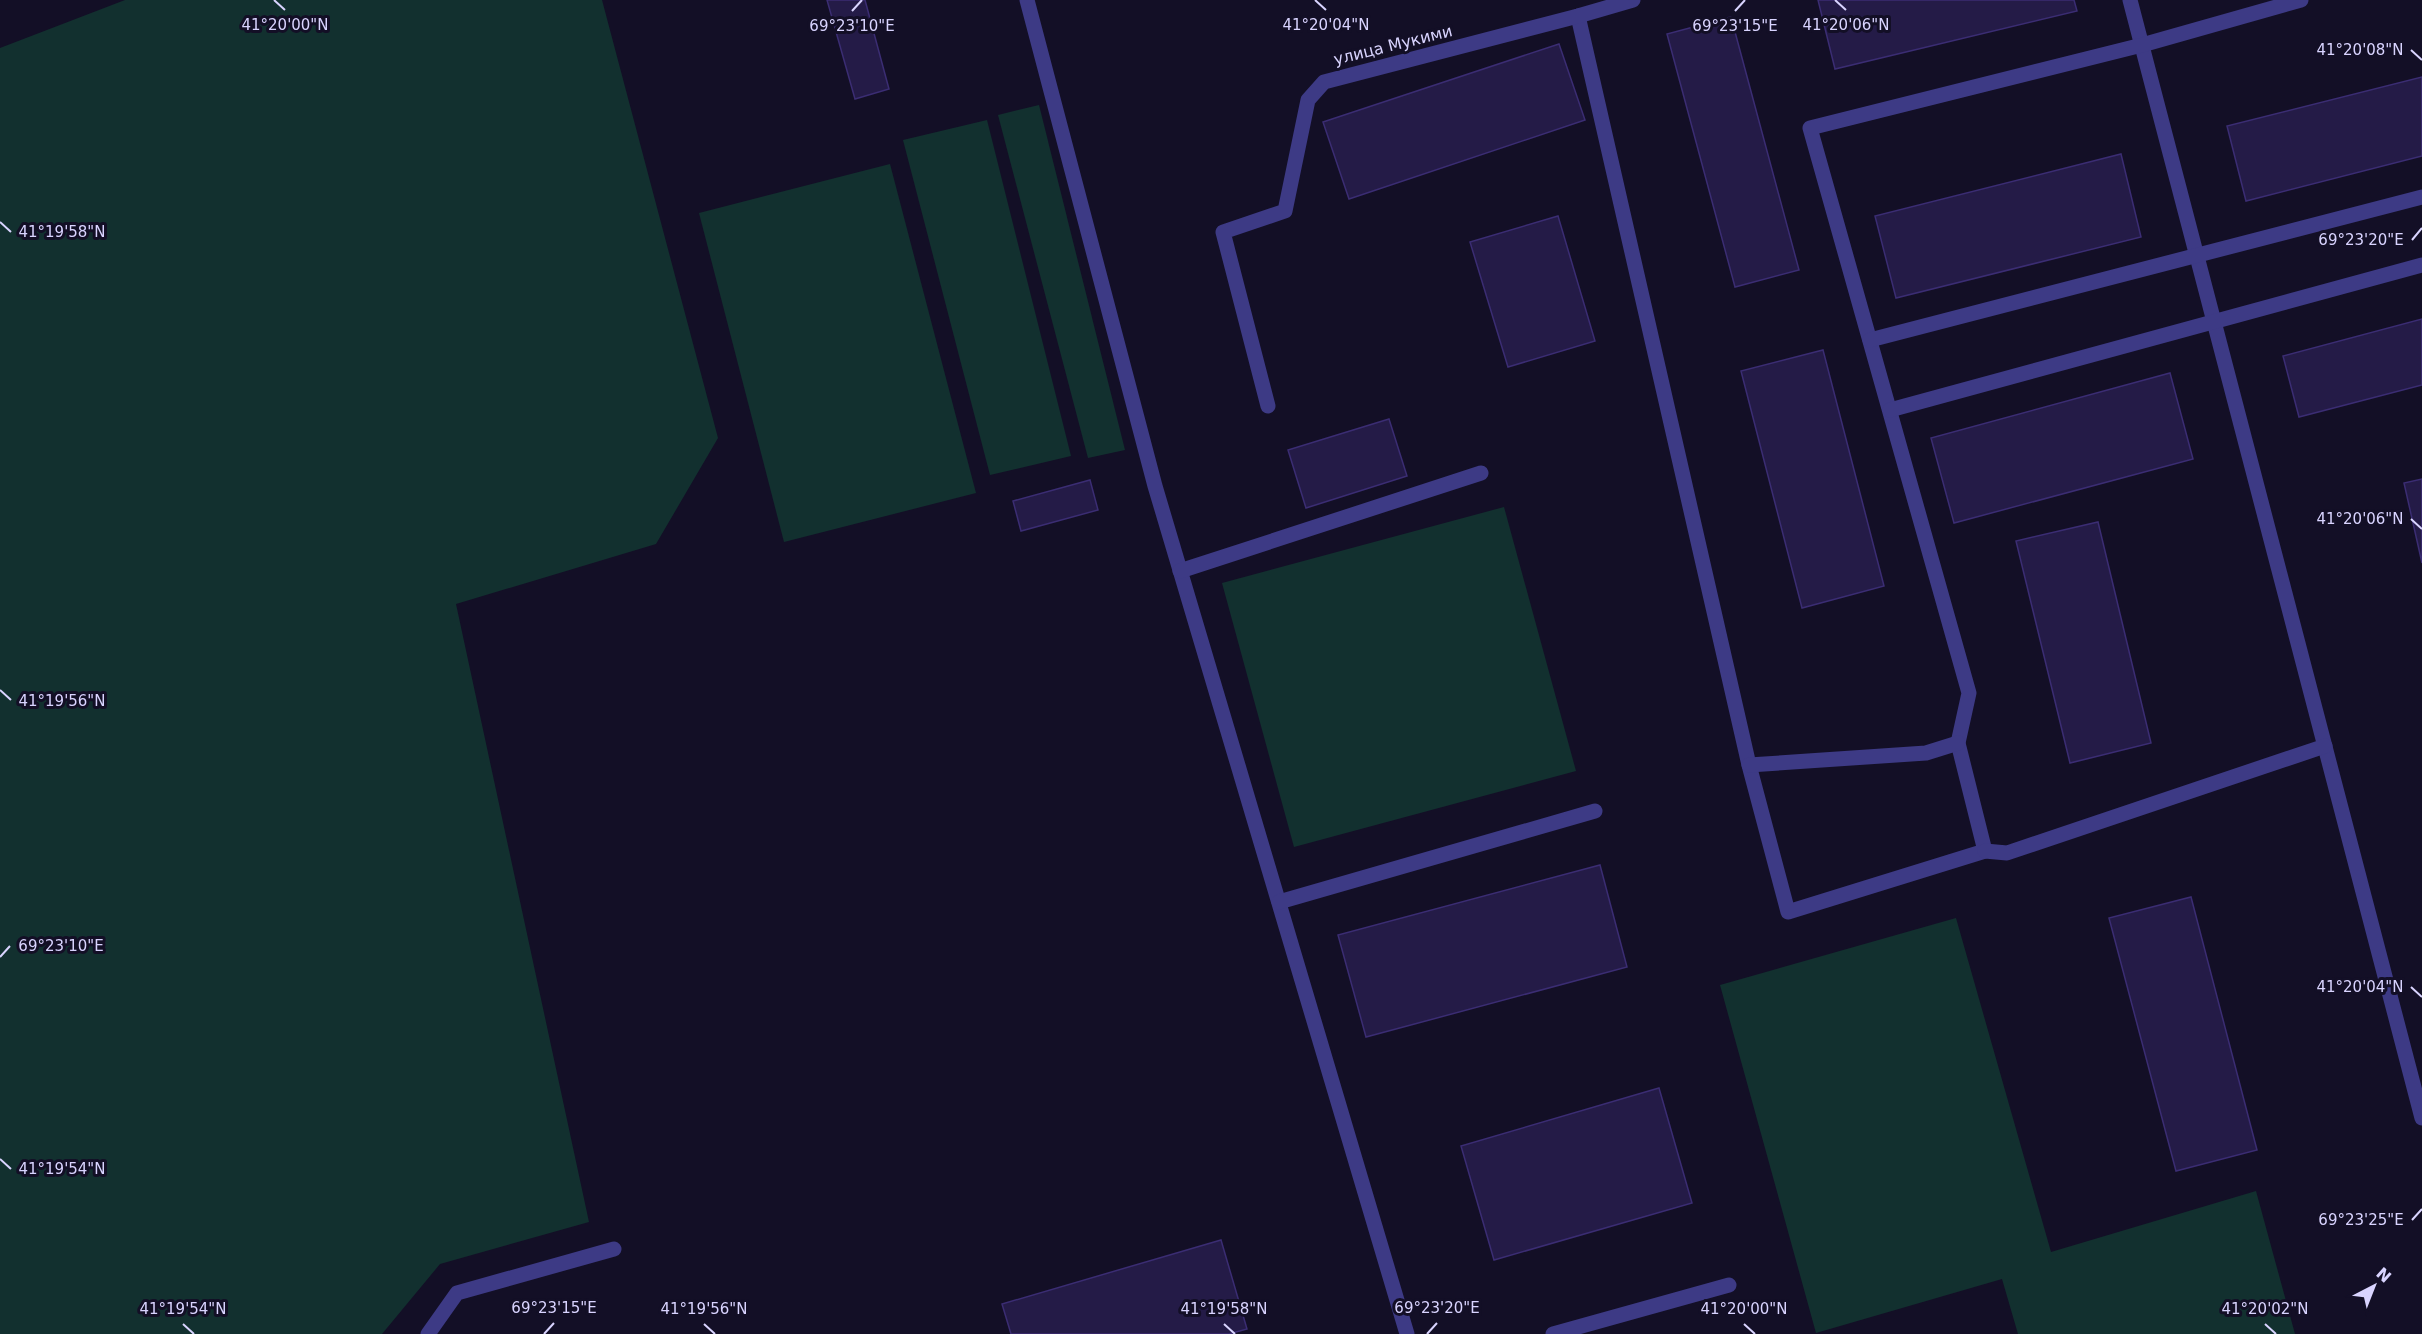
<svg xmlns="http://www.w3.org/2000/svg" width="2422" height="1334" font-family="'DejaVu Sans',sans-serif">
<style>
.green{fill:#12302f}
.building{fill:#241b47;stroke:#3b2d73;stroke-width:1.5}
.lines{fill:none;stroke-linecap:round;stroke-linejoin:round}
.lane{stroke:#3d3a85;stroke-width:15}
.street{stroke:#3d3a85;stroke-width:15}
.ticks{fill:none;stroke:#d9d4ff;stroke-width:2}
.labels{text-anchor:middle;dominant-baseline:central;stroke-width:6;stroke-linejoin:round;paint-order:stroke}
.street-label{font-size:16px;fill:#d9d4ff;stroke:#130f26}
.ticks-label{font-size:15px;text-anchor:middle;fill:#d9d4ff;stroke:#130f26;stroke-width:6;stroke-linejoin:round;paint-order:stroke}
</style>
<rect width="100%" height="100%" fill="#130f26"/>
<g class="green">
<polygon points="125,0 602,0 718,438 656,544 456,604 589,1222 440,1264 382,1334 0,1334 0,48"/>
<polygon points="1039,105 1125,450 1088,458 998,115"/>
<polygon points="987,120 1071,456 990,475 903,140"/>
<polygon points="890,164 976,493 784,542 699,213"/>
<polygon points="1504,507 1576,771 1294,847 1222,583"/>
<polygon points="1956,918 2051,1252 2256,1191 2295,1334 2018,1334 2002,1279 1816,1333 1720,985"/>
</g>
<g class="building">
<polygon points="827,0 865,0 889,89 855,99"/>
<polygon points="1818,0 2074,0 2077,11 1835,69"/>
<polygon points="1731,17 1799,270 1735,287 1667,34"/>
<polygon points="1559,44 1585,120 1349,199 1323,122"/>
<polygon points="2422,77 2422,156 2246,201 2227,126"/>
<polygon points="2121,154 2141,237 1896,298 1875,216"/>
<polygon points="1558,216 1595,341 1508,367 1470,242"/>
<polygon points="2422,319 2422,385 2299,417 2283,356"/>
<polygon points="1823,350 1884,586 1802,608 1741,371"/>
<polygon points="2170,373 2193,459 1954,523 1931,438"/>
<polygon points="1389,419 1407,476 1306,508 1288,450"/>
<polygon points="2422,479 2422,563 2404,483"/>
<polygon points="1090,480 1098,510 1021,531 1013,501"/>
<polygon points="2098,522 2151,743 2070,763 2016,541"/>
<polygon points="1600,865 1627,967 1366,1037 1338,935"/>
<polygon points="2191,897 2257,1150 2176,1171 2109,918"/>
<polygon points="1659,1088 1692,1203 1494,1260 1461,1146"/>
<polygon points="1221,1240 1247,1329 1229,1334 1011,1334 1002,1304"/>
</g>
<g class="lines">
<g class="lane">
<polyline points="1027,0 1155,486 1407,1334"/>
<polyline points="2130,0 2422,1118"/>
<polyline points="1578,16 1749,765 1788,912 1985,851 1958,743 1969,693 1810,128 2142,45 2301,0"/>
<polyline points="1870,340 2422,197"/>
<polyline points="1890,410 2422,265"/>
<polyline points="1180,571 1481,473"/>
<polyline points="1749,765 1926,753 1958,743"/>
<polyline points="1985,851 2007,853 2325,746"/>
<polyline points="1279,902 1595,811"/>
<polyline points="428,1334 457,1293 614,1249"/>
<polyline points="1553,1334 1729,1285"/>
</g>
<polyline class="street" points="1268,406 1223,232 1285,211 1308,100 1324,82 1578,16 1633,0"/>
</g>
<path class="ticks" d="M274,0L285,10M1315,0L1326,10M1835,0L1846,10M852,11L862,0M1735,11L1745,0M2411,50L2422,60M0,222L11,232M2412,240L2422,228M2411,519L2422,529M0,690L11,700M0,957L10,946M2411,987L2422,997M0,1159L11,1169M2412,1220L2422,1209M183,1324L194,1334M704,1324L715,1334M1224,1324L1235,1334M1744,1324L1755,1334M2265,1324L2276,1334M544,1334L554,1323M1427,1334L1437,1323"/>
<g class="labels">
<g class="street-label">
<text transform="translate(1393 45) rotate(-14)">улица Мукими</text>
</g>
</g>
<g class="ticks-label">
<text x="1846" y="30">41°20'06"N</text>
<text x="285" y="30">41°20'00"N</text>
<text x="1326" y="30">41°20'04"N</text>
<text x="852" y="31">69°23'10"E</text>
<text x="1735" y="31">69°23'15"E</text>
<text x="2360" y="55">41°20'08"N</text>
<text x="62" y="237">41°19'58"N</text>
<text x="2361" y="245">69°23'20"E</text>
<text x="2360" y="524">41°20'06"N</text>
<text x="62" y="706">41°19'56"N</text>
<text x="61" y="951">69°23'10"E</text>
<text x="2360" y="992">41°20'04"N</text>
<text x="62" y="1174">41°19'54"N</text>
<text x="2361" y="1225">69°23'25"E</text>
<text x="554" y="1313">69°23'15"E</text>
<text x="1437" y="1313">69°23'20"E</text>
<text x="183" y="1314">41°19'54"N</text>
<text x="704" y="1314">41°19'56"N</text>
<text x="1224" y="1314">41°19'58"N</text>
<text x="1744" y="1314">41°20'00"N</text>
<text x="2265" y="1314">41°20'02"N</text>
</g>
<g transform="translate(2374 1286) rotate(42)" stroke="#130f26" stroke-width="4.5" paint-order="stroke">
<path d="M0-4.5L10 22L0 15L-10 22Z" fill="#d9d4ff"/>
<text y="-9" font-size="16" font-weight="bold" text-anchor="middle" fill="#d9d4ff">N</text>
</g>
</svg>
